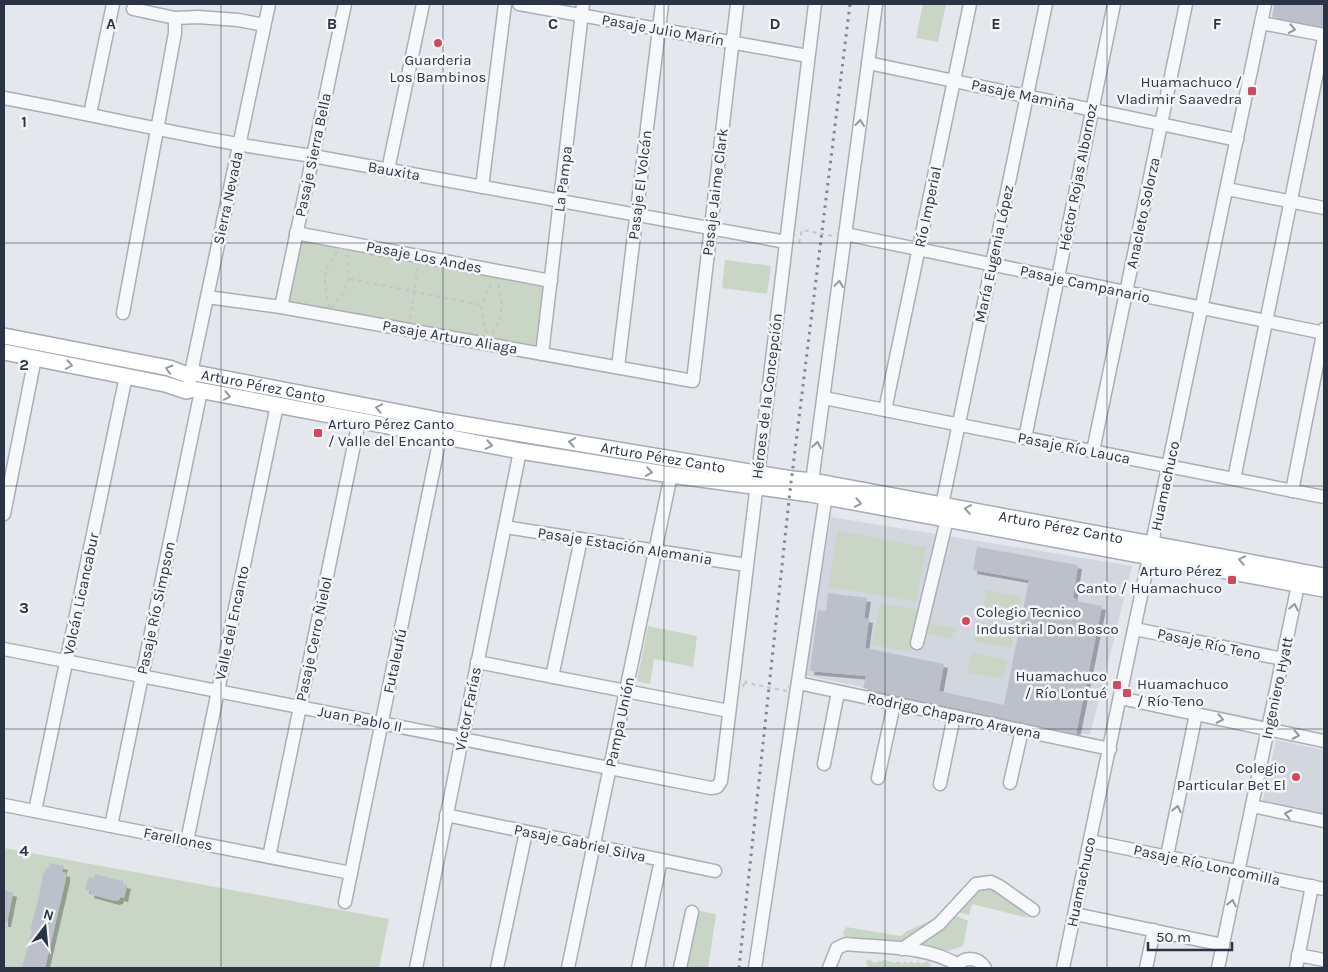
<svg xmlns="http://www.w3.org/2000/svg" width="1328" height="972" font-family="Karla,sans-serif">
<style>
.built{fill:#d2d6de}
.green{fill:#c9d6c5}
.building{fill:#bbc0ca;filter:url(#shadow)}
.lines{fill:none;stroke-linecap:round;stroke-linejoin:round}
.minor-casing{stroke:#a9aeb7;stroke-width:15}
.major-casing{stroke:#a3abb8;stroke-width:18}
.path{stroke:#c2c5cb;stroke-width:2;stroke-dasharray:4 4;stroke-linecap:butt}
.minor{stroke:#f7f8fa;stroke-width:12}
.major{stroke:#fff;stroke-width:15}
.rail{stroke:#7d8696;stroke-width:3;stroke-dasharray:2.5 5;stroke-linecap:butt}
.path-bridge{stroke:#c2c5cb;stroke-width:2;stroke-dasharray:4 4;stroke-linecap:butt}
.oneway{stroke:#9196a0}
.oneway2{stroke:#959aa2}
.grid{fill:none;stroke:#2b3445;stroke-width:1;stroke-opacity:0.55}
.poi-dot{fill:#d1495b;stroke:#f4f6f9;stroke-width:2}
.labels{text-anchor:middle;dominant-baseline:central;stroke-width:5;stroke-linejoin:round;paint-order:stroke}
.street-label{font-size:15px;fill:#2b3445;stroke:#f4f6f9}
.poi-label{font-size:15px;fill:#2b3445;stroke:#f4f6f9;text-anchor:end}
.grid-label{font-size:16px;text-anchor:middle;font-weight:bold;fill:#2b3445;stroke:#f4f6f9;stroke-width:5;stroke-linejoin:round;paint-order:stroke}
</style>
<defs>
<filter id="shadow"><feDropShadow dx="4" dy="4" stdDeviation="0" flood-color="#0004"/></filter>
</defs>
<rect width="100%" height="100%" fill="#e4e7ec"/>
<g class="built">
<polygon points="831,517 1132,566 1090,735 804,675"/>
<polygon points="1276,740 1324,750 1324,817 1262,804"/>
</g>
<g class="green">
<polygon points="923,4 946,4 938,42 916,38"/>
<polygon points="299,236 545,280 536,351 284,303"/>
<polygon points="725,260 771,266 767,294 722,288"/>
<polygon points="453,428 701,471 544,448 459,432 453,430"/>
<polygon points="838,531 926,547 916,602 828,586"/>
<polygon points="986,590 1022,597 1018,615 983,608"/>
<polygon points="880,603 918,610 910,652 872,645"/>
<polygon points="976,621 1015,629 1011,648 973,641"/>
<polygon points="924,622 956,628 955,633 953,633 952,639 922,633"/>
<polygon points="648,626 697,636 693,667 654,659 650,684 637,681"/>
<polygon points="971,653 1007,660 1003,679 967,672"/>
<polygon points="4,848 389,919 379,968 4,968"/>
<path d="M990,887L1017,905L1028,918L972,904L969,915L958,912C968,900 974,890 990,887Z"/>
<polygon points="953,900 956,902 908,942 890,945 842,935 846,927 901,936 907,931 932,920"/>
<polygon points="699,911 716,914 708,968 686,968"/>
<polygon points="955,915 968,921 963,946 945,952 924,948 923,943 931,932"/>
<polygon points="869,959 874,963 884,960 895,963 898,961 902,964 905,961 908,964 911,961 915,964 918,961 921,964 928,961 931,966 928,968 868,968 866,961"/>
</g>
<g class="building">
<polygon points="1274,4 1324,4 1324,27 1272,17"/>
<polygon points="977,547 1078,565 1073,598 1076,599 1076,601 1102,606 1076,734 863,688 866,676 810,671 818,610 826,611 828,593 867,598 864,618 869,619 865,648 944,664 939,691 1004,705 1029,580 973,570"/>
<polygon points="50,863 64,866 62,872 66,873 66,878 45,968 22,968 32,931 30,931 40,892 43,872 45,873 46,868 48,868"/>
<polygon points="95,874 123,881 123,884 127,885 124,898 120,897 119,900 115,901 90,894 91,891 85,890 88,877 94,878"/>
<polygon points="4,890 13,893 7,923 4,923"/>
</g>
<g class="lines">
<defs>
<g id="minor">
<polyline points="519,4 808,56"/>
<polyline points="133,9 175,18 198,17 238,20 264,25"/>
<polyline points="1261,23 1324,35"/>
<polyline points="868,63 1237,140"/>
<path d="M4,98C107,117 209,142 313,156L786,242"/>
<polyline points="90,114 113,4"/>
<polyline points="388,170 423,4"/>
<polyline points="482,187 505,4"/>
<polyline points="1227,189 1324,208"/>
<polyline points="296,233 551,281"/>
<polyline points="845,234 1324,333"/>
<polyline points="207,297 281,307 693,381 737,4"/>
<polyline points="281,307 345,4"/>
<polyline points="123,313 175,33 175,18"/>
<polyline points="542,354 583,4"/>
<polyline points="618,367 662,4"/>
<polyline points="189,382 269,4"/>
<polyline points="824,398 1324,497"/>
<polyline points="885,410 970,4"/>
<polyline points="1025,438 1114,4"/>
<polyline points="1093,451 1186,4"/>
<polyline points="1234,479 1324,38"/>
<polyline points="811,489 876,4"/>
<polyline points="1292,491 1324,329"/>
<polyline points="942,505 1046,4"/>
<polyline points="4,514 35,358"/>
<polyline points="505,527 746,565"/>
<polyline points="1135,629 1283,659"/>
<polyline points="917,643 947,519"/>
<polyline points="4,649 711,788 717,787 721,781 815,4"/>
<polyline points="477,662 729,711"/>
<polyline points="552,677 581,539"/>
<polyline points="798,683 1110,749"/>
<polyline points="1120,698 1324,741"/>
<polyline points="824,764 838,692"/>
<polyline points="878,778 894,704"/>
<polyline points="1010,783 1022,730"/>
<polyline points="940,784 954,716"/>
<polyline points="4,805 351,873"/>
<polyline points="1252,806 1324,821"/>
<polyline points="35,811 126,376"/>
<polyline points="446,815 715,871"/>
<polyline points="111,826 201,391"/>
<polyline points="187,841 277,405"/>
<polyline points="1090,841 1324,889"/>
<polyline points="1167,856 1196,714"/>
<polyline points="269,857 359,421"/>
<polyline points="345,902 442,428"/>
<polyline points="1075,914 1223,945"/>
<polyline points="902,949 939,924 976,884 991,882 999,886 1033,910"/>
<polyline points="1298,955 1324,960"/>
<polyline points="416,968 520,451"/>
<polyline points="497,968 526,832"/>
<polyline points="568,968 671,475"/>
<polyline points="638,968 661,860"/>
<polyline points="680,968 692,912"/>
<polyline points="755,968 827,488"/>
<path d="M829,968L837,948L846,944C882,948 926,945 958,965"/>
<path d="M956,968C963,956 977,956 985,968"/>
<polyline points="1063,968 1265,4"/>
<polyline points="1146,968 1154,930"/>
<polyline points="1218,968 1298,585"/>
<polyline points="1296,968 1312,886"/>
</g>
<g id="major">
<path id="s1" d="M4,336L169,368L190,376L195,373L444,421L792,479L813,481L1324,576"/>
<polyline points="4,352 165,384 186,391 193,389 520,451 671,475 810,494 1324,589"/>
</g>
</defs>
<use href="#minor" class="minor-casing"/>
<use href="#major" class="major-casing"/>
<g class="path">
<polyline points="799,243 802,230 833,236"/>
<path d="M344,246C353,276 350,286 330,310C323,284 320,265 344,246Z"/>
<polyline points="350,279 482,305"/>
<polyline points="410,319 418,267"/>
<polyline points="486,333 481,307 491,283"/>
<path d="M492,334C502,318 504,302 498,284"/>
</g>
<use href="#minor" class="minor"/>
<use href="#major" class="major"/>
<polyline class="rail" points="739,968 790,491 850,4"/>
<polyline class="path-bridge" points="743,687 745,680 746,683 787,691 789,686"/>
</g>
<defs><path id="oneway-chevron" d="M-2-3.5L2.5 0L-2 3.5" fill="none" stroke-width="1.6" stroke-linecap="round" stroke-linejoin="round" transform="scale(1.25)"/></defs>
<g class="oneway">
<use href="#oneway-chevron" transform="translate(1292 29) rotate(11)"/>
<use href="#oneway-chevron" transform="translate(860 123) rotate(-83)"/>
<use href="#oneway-chevron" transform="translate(839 284) rotate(-82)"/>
<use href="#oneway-chevron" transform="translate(817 445) rotate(-81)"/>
<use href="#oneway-chevron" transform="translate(1294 607) rotate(-78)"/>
<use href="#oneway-chevron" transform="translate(1220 719) rotate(12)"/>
<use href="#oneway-chevron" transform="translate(1296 735) rotate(12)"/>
<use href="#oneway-chevron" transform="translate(1177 809) rotate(-79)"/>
<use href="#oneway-chevron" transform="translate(1288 814) rotate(-168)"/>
<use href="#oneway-chevron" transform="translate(1232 903) rotate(-78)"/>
</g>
<g class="oneway2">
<use href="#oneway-chevron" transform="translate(69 365) rotate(11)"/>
<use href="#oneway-chevron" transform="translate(169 369) rotate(-164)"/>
<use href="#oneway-chevron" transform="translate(227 396) rotate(11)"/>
<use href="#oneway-chevron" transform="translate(379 408) rotate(-169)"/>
<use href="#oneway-chevron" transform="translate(572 442) rotate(-171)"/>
<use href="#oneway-chevron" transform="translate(489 445) rotate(10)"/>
<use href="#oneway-chevron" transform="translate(649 472) rotate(9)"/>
<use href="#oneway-chevron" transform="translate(858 503) rotate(11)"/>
<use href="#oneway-chevron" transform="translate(968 509) rotate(-170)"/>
<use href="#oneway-chevron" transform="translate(1242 560) rotate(-169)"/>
</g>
<path class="grid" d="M221,4V968M443,4V968M664,4V968M885,4V968M1107,4V968M4,243H1324M4,486H1324M4,729H1324"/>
<g class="poi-dot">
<circle cx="438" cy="43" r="5"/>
<rect x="1247" y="86" width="10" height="10" rx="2.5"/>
<rect x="313" y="428" width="10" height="10" rx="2.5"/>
<rect x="1227" y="575" width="10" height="10" rx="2.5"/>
<circle cx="966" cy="621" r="5"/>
<rect x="1112" y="680" width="10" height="10" rx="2.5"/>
<rect x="1122" y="688" width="10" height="10" rx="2.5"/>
<circle cx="1296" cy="777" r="5"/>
</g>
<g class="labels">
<g class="street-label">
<text transform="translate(663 30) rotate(10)">Pasaje Julio Marín</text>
<text transform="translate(1023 95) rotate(12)">Pasaje Mamiña</text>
<text transform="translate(313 155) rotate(-78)">Pasaje Sierra Bella</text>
<text transform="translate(394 171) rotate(10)">Bauxita</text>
<text transform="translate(1078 177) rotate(-79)">Héctor Rojas Albornoz</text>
<text transform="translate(563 179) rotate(-83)">La Pampa</text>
<text transform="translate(640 185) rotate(-83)">Pasaje El Volcán</text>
<text transform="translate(715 192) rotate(-83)">Pasaje Jaime Clark</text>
<text transform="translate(228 198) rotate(-78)">Sierra Nevada</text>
<text transform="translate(928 207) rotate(-78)">Río Imperial</text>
<text transform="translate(1143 213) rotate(-78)">Anacleto Solorza</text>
<text transform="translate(994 254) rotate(-78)">María Eugenia López</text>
<text transform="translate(424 257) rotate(11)">Pasaje Los Andes</text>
<text transform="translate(1085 284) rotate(12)">Pasaje Campanario</text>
<text transform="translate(450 337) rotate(10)">Pasaje Arturo Aliaga</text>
<text stroke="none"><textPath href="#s1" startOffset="266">Arturo Pérez Canto</textPath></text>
<text transform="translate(767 396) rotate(-83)">Héroes de la Concepción</text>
<text transform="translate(1074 448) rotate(11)">Pasaje Río Lauca</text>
<text stroke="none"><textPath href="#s1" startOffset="672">Arturo Pérez Canto</textPath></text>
<text transform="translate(1165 486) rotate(-78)">Huamachuco</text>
<text stroke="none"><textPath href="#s1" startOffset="1076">Arturo Pérez Canto</textPath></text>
<text transform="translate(625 546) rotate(9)">Pasaje Estación Alemania</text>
<text transform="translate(81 594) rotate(-78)">Volcán Licancabur</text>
<text transform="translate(156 608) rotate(-78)">Pasaje Río Simpson</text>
<text transform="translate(232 623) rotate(-78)">Valle del Encanto</text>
<text transform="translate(314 639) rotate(-78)">Pasaje Cerro Ñielol</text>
<text transform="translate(1209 644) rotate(12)">Pasaje Río Teno</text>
<text transform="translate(395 661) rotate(-78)">Futaleufú</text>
<text transform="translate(1277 688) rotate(-78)">Ingeniero Hyatt</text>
<text transform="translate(468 709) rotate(-79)">Víctor Farías</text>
<text transform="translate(954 716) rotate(12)">Rodrigo Chaparro Aravena</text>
<text transform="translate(360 719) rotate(11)">Juan Pablo II</text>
<text transform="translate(620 722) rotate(-78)">Pampa Unión</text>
<text transform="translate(178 839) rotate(11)">Farellones</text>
<text transform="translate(580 843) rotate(12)">Pasaje Gabriel Silva</text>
<text transform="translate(1207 865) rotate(12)">Pasaje Río Loncomilla</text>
<text transform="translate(1081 882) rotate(-78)">Huamachuco</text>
</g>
<g class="poi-label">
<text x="438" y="60" text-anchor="middle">Guarderia<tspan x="438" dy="17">Los Bambinos</tspan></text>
<text x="1242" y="82">Huamachuco /<tspan x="1242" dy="17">Vladimir Saavedra</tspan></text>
<text x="328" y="424" text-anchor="start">Arturo Pérez Canto<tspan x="328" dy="17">/ Valle del Encanto</tspan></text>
<text x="1222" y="571">Arturo Pérez<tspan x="1222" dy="17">Canto / Huamachuco</tspan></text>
<text x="976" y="612" text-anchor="start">Colegio Tecnico<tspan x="976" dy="17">Industrial Don Bosco</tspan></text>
<text x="1107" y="676">Huamachuco<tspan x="1107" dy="17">/ Río Lontué</tspan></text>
<text x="1137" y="684" text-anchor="start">Huamachuco<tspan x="1137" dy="17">/ Río Teno</tspan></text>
<text x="1286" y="768">Colegio<tspan x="1286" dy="17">Particular Bet El</tspan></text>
</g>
</g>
<g class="grid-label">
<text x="111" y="29">A</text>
<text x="332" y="29">B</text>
<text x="553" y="29">C</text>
<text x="775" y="29">D</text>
<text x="996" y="29">E</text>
<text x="1217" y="29">F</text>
<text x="24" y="127">1</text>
<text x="24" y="370">2</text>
<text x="24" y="613">3</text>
<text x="24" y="856">4</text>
</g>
<rect width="1328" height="972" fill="none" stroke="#2b3445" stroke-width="10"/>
<g transform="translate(45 927) rotate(16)" stroke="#f4f6f9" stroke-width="4" paint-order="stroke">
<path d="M0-4L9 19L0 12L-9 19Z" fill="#2b3445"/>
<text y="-8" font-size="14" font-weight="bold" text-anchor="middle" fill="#2b3445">N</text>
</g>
<path d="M1148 942v8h84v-8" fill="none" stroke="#2b3445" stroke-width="2.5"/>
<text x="1156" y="942" font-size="15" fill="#2b3445" stroke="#f4f6f9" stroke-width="4" paint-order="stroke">50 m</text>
</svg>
